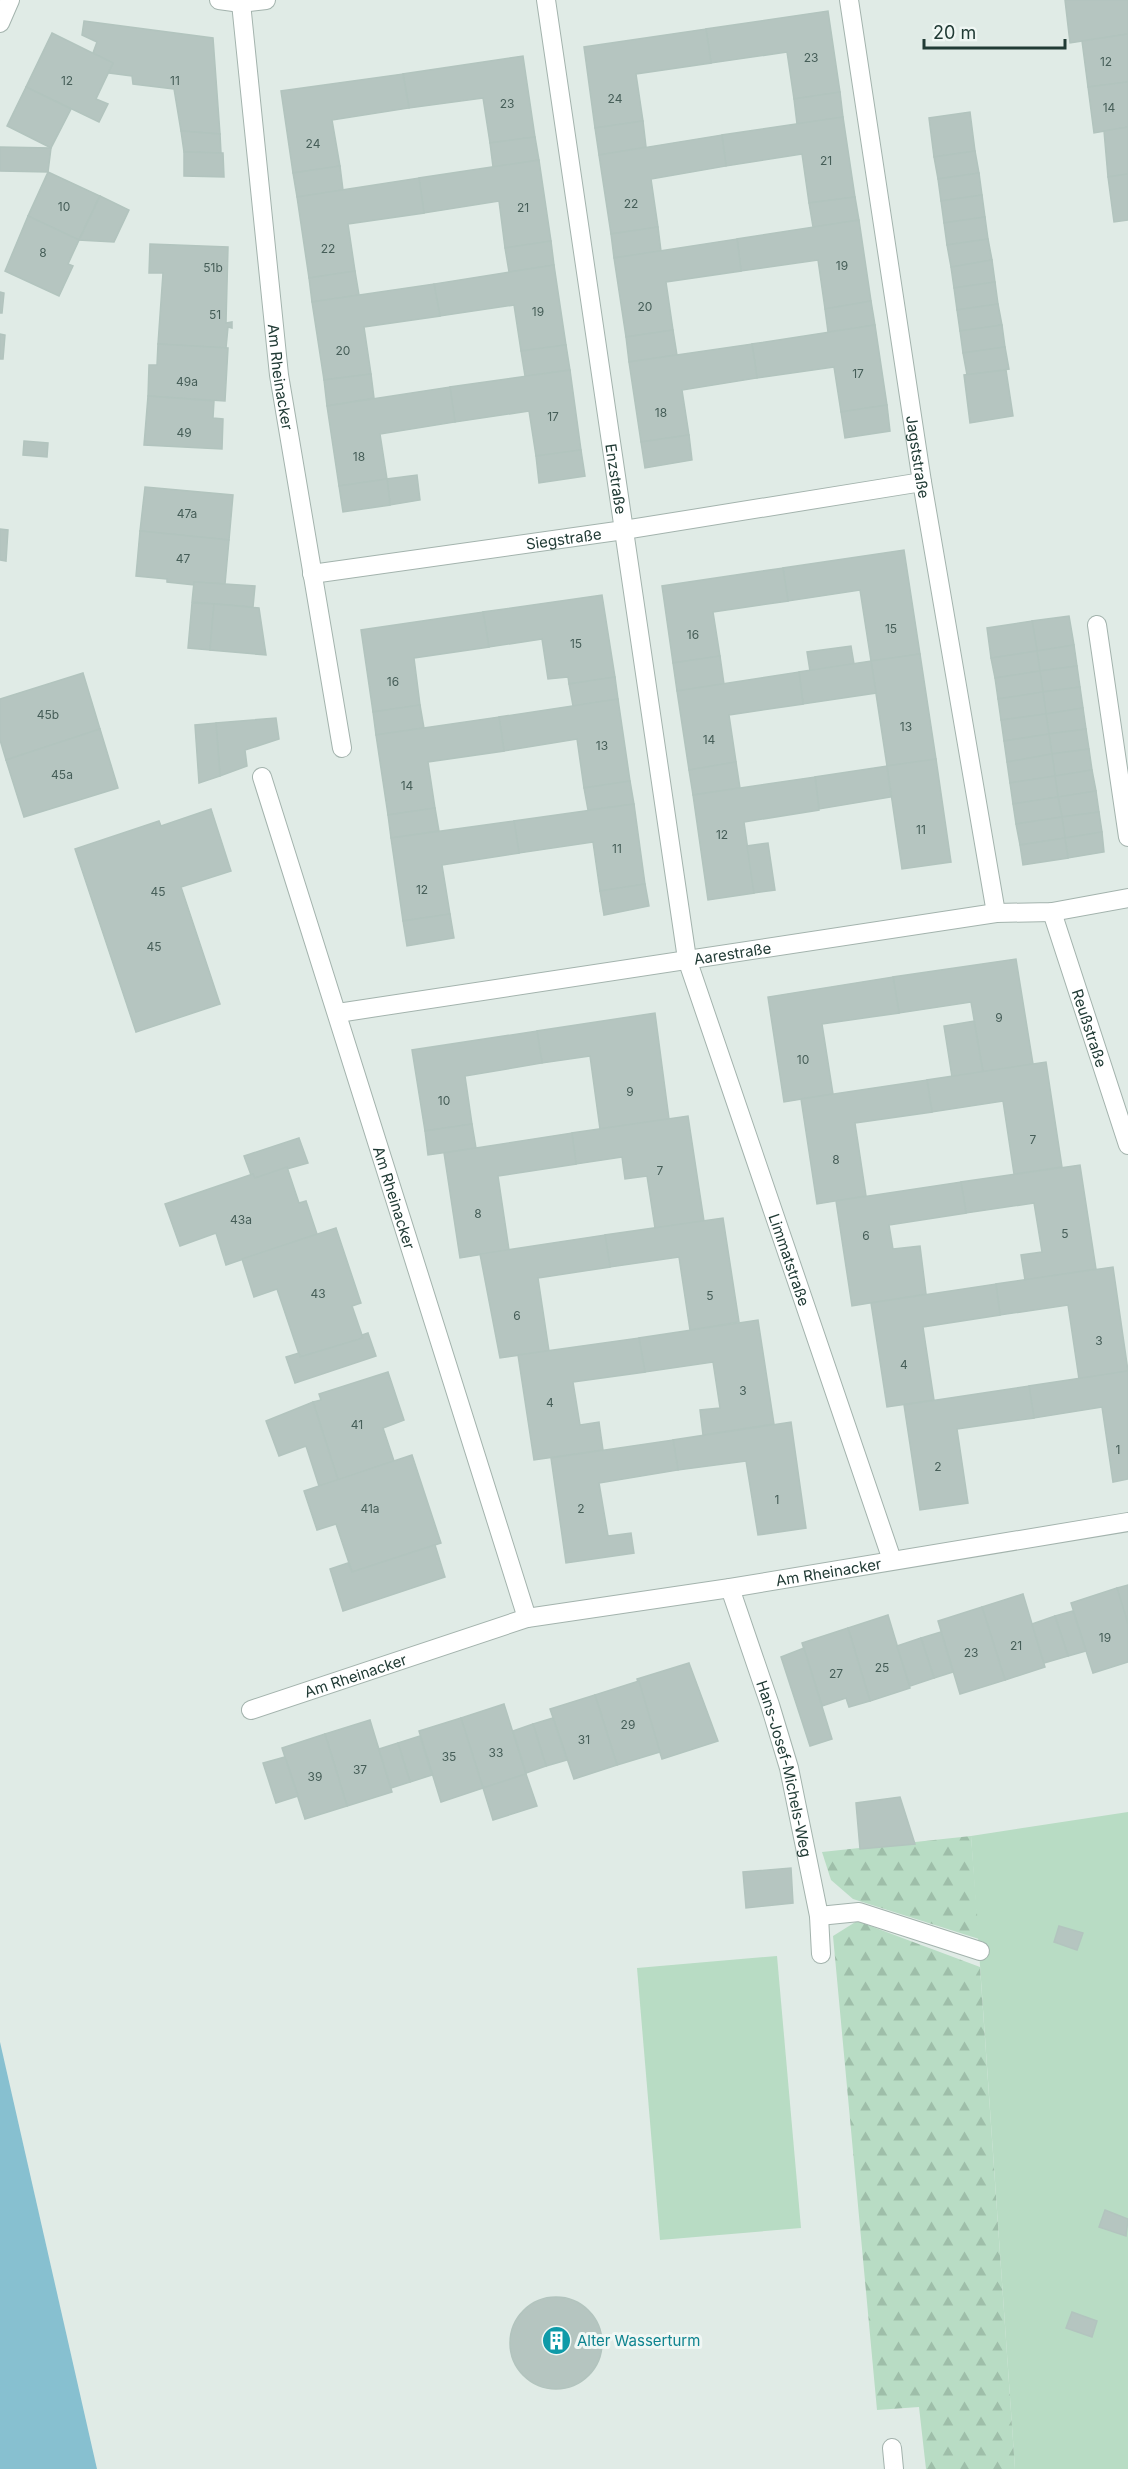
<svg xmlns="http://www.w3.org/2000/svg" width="1128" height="2469" font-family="Inter,sans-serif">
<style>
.green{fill:#b8dcc4}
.forest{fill:url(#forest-firs)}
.water{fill:#87c0d0}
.building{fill:#b5c5c0;stroke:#b2c4be;stroke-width:1.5}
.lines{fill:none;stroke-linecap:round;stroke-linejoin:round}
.service-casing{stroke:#a3b3ad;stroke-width:20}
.minor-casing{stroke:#a3b3ad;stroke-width:20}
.service{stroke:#fff;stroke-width:18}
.minor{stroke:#fff;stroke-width:18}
.labels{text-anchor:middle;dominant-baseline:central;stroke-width:6;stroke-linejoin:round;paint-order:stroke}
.number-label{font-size:12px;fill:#465e58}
.street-label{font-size:15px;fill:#213b35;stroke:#f0f7f4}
.culture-label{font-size:15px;fill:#0d838f;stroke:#f0f7f4;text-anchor:start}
</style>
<defs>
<pattern id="forest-firs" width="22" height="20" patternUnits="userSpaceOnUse" patternTransform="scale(1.5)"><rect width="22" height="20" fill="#b8dcc4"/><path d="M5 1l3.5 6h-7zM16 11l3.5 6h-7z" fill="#9ebea9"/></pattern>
</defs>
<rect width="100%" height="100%" fill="#e0ebe6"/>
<g class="green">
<polygon points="1128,1812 1128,2469 1015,2469 971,1836"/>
<polygon points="777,1956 801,2228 660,2240 637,1968"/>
</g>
<g class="forest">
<polygon points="971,1836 979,1939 853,1899 831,1880 822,1852"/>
<polygon points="857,1921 980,1967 1015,2469 926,2469 919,2407 877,2410 833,1936"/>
</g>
<polygon class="water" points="0,2042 97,2469 0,2469"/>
<g class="building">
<polygon points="1065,0 1128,0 1128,34 1070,43"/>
<polygon points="828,11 840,92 794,99 787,52 711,63 706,29"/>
<polygon points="84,21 213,38 220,134 181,131 174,89 133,84 132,76 108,73 113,63 93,53 97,42 82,35"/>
<polygon points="706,29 711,63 636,74 643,121 595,128 584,47"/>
<polygon points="52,33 113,63 96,99 108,104 99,122 26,87"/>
<polygon points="1128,34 1128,82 1088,87 1082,41"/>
<polygon points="523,56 535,137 490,143 483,98 409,108 403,74"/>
<polygon points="403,74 409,108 332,120 340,166 293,173 281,91"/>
<polygon points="1128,82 1128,127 1094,133 1088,87"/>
<polygon points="26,87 71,109 51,148 7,126"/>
<polygon points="840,92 843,117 797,124 794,99"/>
<polygon points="970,112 975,151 934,157 929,118"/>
<polygon points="843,117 855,197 809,203 802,154 726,166 722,135"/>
<polygon points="643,121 646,147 599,155 595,128"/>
<polygon points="1128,127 1128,174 1108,177 1104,131"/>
<polygon points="181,131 220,134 221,153 184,152"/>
<polygon points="722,135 726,166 651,179 658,227 611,234 599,155"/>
<polygon points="535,137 539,160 493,167 490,143"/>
<polygon points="0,147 51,148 48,172 0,171"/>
<polygon points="975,151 979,173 938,179 934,157"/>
<polygon points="184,152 223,153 224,177 184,176"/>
<polygon points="539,160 551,241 505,248 499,201 424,213 419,178"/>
<polygon points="340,166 343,190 297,197 293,173"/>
<polygon points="48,172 100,196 79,240 28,216"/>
<polygon points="979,173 982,195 941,201 938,179"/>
<polygon points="1128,174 1128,220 1114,222 1108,177"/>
<polygon points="419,178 424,213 348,224 355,271 309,278 297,197"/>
<polygon points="982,195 985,217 944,223 941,201"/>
<polygon points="100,196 129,210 114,242 79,240"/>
<polygon points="855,197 859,220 813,227 809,203"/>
<polygon points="28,216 79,240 68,264 73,266 59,296 5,271"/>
<polygon points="985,217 988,239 947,245 944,223"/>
<polygon points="859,220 871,301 825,309 818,260 741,271 737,239"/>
<polygon points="658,227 661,251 614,258 611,234"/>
<polygon points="737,239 741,271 666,282 673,330 626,337 614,258"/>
<polygon points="988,239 992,260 951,267 947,245"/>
<polygon points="551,241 554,265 509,272 505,248"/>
<polygon points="150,244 228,247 226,323 232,322 232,328 228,327 226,348 158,344 163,273 149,273"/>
<polygon points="992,260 995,282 954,288 951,267"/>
<polygon points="554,265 566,345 521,351 514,305 440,316 434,284"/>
<polygon points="355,271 359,295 312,302 309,278"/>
<polygon points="995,282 998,304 957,310 954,288"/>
<polygon points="434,284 440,316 364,327 371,374 324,380 312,302"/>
<polygon points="0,292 4,293 2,313 0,313"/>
<polygon points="871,301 875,325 828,332 825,309"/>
<polygon points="998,304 1002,325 960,331 957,310"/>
<polygon points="875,325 887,405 841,412 834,367 757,378 752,344"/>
<polygon points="1002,325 1005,347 963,353 960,331"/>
<polygon points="673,330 677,355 629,362 626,337"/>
<polygon points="0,334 5,335 3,359 0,359"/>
<polygon points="158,344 228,348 225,401 148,396 149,365 157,365"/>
<polygon points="752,344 757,378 682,390 689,435 641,442 629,362"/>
<polygon points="566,345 570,370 525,376 521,351"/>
<polygon points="1005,347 1009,369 967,375 963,353"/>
<polygon points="570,370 581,450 536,456 529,411 455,422 450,387"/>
<polygon points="1006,370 1013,416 970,423 964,375"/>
<polygon points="371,374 374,398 327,406 324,380"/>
<polygon points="450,387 455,422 380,434 387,479 339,486 327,406"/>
<polygon points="148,396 214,401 213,418 223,419 222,449 144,445"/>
<polygon points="887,405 890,431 845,438 841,412"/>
<polygon points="689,435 692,460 645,468 641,442"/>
<polygon points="24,441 48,443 47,457 23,455"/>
<polygon points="581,450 585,476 539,483 536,456"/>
<polygon points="417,475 420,500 390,505 387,479"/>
<polygon points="387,479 390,505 343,512 339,486"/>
<polygon points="145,487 233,495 229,540 140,531"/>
<polygon points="0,529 8,530 6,561 0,560"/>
<polygon points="140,531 229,540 225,584 194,582 194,585 167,582 167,579 136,576"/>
<polygon points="904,550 920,654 871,661 860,590 788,601 783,568"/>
<polygon points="783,568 788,601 713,612 720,656 673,663 662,586"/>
<polygon points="194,582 255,586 253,607 192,602"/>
<polygon points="602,595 615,677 569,684 568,677 548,679 542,639 489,647 483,612"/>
<polygon points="192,603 214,604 210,650 188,648"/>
<polygon points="214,604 259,608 266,655 210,650"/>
<polygon points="483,612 489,647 414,658 420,705 373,712 361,630"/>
<polygon points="1069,616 1074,645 1037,651 1032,621"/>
<polygon points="1032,621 1037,651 991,658 987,628"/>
<polygon points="1074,645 1077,666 1040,671 1037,651"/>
<polygon points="851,646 854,664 810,671 807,652"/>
<polygon points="1037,651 1040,671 995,678 991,658"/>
<polygon points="920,654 936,759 887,766 871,661"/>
<polygon points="720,656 724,684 677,691 673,663"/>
<polygon points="871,661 876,693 803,704 799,672"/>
<polygon points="1077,666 1080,687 1043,692 1040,671"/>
<polygon points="1040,671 1043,692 998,699 995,678"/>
<polygon points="799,672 803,704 729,715 736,762 689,770 677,691"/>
<polygon points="83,673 100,729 6,760 0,740 0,699"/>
<polygon points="615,677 618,699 573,706 569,684"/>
<polygon points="1080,687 1083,708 1046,714 1043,692"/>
<polygon points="1043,692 1046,714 1001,720 998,699"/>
<polygon points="618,699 630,781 584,788 577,739 504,751 499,717"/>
<polygon points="420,705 424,728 376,735 373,712"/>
<polygon points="1083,708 1086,729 1049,734 1046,714"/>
<polygon points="1046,714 1049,734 1004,741 1001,720"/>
<polygon points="499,717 504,751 428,762 435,808 388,815 376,735"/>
<polygon points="276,718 279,739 245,750 247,766 220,776 216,723"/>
<polygon points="216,723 220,776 199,783 195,725"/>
<polygon points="100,729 118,788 24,817 6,760"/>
<polygon points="1086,729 1089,749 1052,754 1049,734"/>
<polygon points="1049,734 1052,754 1007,762 1004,741"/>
<polygon points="1089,749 1092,770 1055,776 1052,754"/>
<polygon points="1052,754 1055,776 1010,783 1007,762"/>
<polygon points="936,759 951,862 902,869 887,766"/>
<polygon points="736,762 740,788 693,795 689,770"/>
<polygon points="887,766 891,797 819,809 815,777"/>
<polygon points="1092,770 1096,791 1058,797 1055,776"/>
<polygon points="1055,776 1058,797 1013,804 1010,783"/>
<polygon points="815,777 819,810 744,822 754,893 708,900 693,795"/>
<polygon points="630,781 634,804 588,810 584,788"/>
<polygon points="1096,791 1099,812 1062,817 1058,797"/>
<polygon points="1058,797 1062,817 1016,824 1013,804"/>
<polygon points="634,804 645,884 600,891 593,842 519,853 514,821"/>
<polygon points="435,808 439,831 391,838 388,815"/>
<polygon points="211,809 231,871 181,887 220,1004 136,1032 75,849 159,821 161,826"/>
<polygon points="1099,812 1102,832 1065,838 1062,817"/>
<polygon points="1062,817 1065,838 1020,845 1016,824"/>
<polygon points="514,821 519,853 442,865 450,914 403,921 391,838"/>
<polygon points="1102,832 1104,852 1068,858 1065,838"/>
<polygon points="1065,838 1068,858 1023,865 1020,845"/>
<polygon points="768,843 775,890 754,893 747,846"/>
<polygon points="645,884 649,906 604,915 600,891"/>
<polygon points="450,914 454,938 407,946 403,921"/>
<polygon points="1016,959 1033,1064 983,1072 971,1002 899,1013 893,977"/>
<polygon points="893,977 899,1013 822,1024 833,1094 784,1102 768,997"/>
<polygon points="655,1013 669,1119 600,1129 590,1056 542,1063 537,1031"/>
<polygon points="974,1021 983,1072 952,1077 944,1026"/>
<polygon points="537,1031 542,1063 465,1076 472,1124 425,1131 412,1050"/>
<polygon points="1046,1062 1062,1167 1014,1174 1003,1101 932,1112 927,1080"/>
<polygon points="927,1080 932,1112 855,1123 866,1196 817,1204 801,1099"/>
<polygon points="688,1116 704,1221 655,1228 647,1176 625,1179 622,1157 576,1164 572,1133"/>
<polygon points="472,1124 476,1148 428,1155 425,1131"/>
<polygon points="572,1133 576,1164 498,1176 509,1250 460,1258 444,1153"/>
<polygon points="299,1138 308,1163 255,1178 253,1174 251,1175 244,1156"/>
<polygon points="1080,1165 1096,1269 1025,1280 1021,1255 1042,1252 1034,1203 966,1213 961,1182"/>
<polygon points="287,1167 299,1203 306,1201 317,1234 226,1265 216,1233 180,1246 165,1204 253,1174 255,1178"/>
<polygon points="961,1182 966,1213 889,1225 893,1249 920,1246 926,1294 852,1306 836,1201"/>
<polygon points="723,1218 739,1322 690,1330 679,1257 610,1267 605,1235"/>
<polygon points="336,1228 361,1303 352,1306 363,1338 300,1357 277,1289 254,1297 242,1259"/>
<polygon points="605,1235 610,1267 538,1278 549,1351 500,1358 480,1254"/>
<polygon points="1113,1267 1128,1371 1079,1379 1068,1305 1000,1315 996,1284"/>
<polygon points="996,1284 1000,1315 923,1327 934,1400 887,1407 871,1303"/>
<polygon points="758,1320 774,1424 703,1435 700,1410 720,1408 713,1362 645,1372 639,1338"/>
<polygon points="368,1333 376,1356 295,1383 286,1357 299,1353 300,1357 363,1338 362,1335"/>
<polygon points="639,1338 645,1372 573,1382 580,1425 599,1422 603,1450 534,1460 518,1355"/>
<polygon points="1128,1371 1128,1479 1113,1482 1102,1407 1034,1418 1029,1386"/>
<polygon points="388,1372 404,1420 383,1428 394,1461 338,1480 313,1402 321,1400 319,1394"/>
<polygon points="1029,1386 1034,1418 957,1429 968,1503 920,1510 904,1405"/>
<polygon points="313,1402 338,1480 319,1486 306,1446 279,1456 266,1421"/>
<polygon points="791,1422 806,1528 758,1535 746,1461 678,1470 673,1440"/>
<polygon points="673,1440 678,1470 599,1483 608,1536 631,1533 634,1553 566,1563 551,1458"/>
<polygon points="412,1455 441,1543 352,1572 336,1524 317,1530 304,1491"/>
<polygon points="435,1545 445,1577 343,1611 330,1569 348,1563 352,1572"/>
<polygon points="1128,1585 1128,1624 1117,1588"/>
<polygon points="1117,1588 1128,1624 1128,1662 1093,1673 1071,1603"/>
<polygon points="1023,1594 1045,1667 1005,1680 982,1607"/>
<polygon points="982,1607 1005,1680 960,1694 938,1621"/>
<polygon points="1073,1611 1086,1651 1068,1656 1055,1616"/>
<polygon points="888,1615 910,1688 870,1701 848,1628"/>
<polygon points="1055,1616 1068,1656 1044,1663 1032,1624"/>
<polygon points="848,1628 870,1701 849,1707 846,1698 822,1706 802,1643"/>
<polygon points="941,1632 953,1672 934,1678 921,1638"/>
<polygon points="921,1638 934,1678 910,1686 897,1646"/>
<polygon points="804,1648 832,1739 810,1746 781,1657"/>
<polygon points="689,1663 718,1741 662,1759 637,1679"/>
<polygon points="639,1681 660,1752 617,1765 595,1695"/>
<polygon points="595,1695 617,1765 574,1779 550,1709"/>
<polygon points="504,1704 526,1774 483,1788 461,1718"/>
<polygon points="461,1718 483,1788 441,1802 419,1731"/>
<polygon points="553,1718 567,1760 546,1766 533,1724"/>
<polygon points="370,1720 392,1792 347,1806 325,1734"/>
<polygon points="533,1724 546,1766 526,1773 513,1731"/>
<polygon points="325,1734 347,1806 305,1819 282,1748"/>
<polygon points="420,1736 432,1775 410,1782 398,1743"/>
<polygon points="398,1743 410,1782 391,1788 379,1749"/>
<polygon points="285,1757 298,1796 276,1803 263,1763"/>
<polygon points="526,1774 537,1806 493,1820 483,1788"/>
<polygon points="900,1797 915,1844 860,1849 856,1803"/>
<polygon points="791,1868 793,1903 746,1908 743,1872"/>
<polygon points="1059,1926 1083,1933 1077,1950 1054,1942"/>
<polygon points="1105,2210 1128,2219 1126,2236 1099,2227"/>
<circle cx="556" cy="2343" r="46"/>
<polygon points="1072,2312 1097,2321 1092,2337 1066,2328"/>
</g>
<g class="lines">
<defs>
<g id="service">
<polyline points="1097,625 1128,837"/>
<polyline points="819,1916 859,1912 980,1951"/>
</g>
<g id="minor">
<polyline points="219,0 241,3 266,0"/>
<path id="s1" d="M546,0L687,959L892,1560"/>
<path id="s2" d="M849,0L922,482L996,913"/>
<path id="s3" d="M241,3L279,375L342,748"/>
<polyline points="0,23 10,0"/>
<path id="s4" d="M312,574L624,530L922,482"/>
<path id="s5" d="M262,777L527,1618"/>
<path id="s6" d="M1052,912L1128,1145"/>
<path id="s7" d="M338,1013L996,913L1052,912L1128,898"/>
<path id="s8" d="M730,1588L770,1705L789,1768L819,1916L821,1954"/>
<path id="s9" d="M251,1710L527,1618L730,1588L1128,1522"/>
<polyline points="892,2448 894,2469"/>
</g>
</defs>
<use href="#service" class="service-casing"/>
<use href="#minor" class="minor-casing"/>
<use href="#service" class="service"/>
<use href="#minor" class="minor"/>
</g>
<defs>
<symbol id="building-disc" viewBox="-11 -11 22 22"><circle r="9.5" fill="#0f9aa8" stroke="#f0f7f4"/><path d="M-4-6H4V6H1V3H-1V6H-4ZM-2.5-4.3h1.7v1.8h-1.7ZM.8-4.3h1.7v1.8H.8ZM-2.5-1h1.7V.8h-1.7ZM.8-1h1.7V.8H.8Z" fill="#fff"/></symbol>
</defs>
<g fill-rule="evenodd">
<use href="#building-disc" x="540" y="2324" width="33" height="33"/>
</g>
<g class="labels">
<g class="number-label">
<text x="811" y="57">23</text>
<text x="1106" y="61">12</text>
<text x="67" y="80">12</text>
<text x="175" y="80">11</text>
<text x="615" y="98">24</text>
<text x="507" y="103">23</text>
<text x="1109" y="107">14</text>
<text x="313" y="143">24</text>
<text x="826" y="160">21</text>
<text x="631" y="203">22</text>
<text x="64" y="206">10</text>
<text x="523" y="207">21</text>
<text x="328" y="248">22</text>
<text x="43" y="252">8</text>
<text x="842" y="265">19</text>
<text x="213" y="267">51b</text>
<text x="645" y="306">20</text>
<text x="538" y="311">19</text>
<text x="215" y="314">51</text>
<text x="343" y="350">20</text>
<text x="858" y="373">17</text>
<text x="187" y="381">49a</text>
<text x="661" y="412">18</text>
<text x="553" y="416">17</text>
<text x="184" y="432">49</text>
<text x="359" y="456">18</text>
<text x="187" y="513">47a</text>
<text x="183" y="558">47</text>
<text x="891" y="628">15</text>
<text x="693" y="634">16</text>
<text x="576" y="643">15</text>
<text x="393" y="681">16</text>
<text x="48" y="714">45b</text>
<text x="906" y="726">13</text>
<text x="709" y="739">14</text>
<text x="602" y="745">13</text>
<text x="62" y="774">45a</text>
<text x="407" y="785">14</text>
<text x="921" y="829">11</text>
<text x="722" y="834">12</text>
<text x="617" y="848">11</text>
<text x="422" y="889">12</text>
<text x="158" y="891">45</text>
<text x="154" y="946">45</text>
<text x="999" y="1017">9</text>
<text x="803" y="1059">10</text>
<text x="630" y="1091">9</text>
<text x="444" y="1100">10</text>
<text x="1033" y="1139">7</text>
<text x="836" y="1159">8</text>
<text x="660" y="1170">7</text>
<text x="478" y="1213">8</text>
<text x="241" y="1219">43a</text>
<text x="1065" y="1233">5</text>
<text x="866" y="1235">6</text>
<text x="318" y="1293">43</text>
<text x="710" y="1295">5</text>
<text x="517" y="1315">6</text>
<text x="1099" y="1340">3</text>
<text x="904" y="1364">4</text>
<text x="743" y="1390">3</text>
<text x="550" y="1402">4</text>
<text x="357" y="1424">41</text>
<text x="1118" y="1449">1</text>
<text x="938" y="1466">2</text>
<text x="777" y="1499">1</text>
<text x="370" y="1508">41a</text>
<text x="581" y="1508">2</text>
<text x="1105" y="1637">19</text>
<text x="1016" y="1645">21</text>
<text x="971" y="1652">23</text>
<text x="882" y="1667">25</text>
<text x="836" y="1673">27</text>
<text x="628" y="1724">29</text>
<text x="584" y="1739">31</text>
<text x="496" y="1752">33</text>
<text x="449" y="1756">35</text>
<text x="360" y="1769">37</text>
<text x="315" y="1776">39</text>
</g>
<g class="street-label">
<text stroke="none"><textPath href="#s3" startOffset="376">Am Rheinacker</textPath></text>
<text stroke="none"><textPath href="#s2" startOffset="462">Jagststraße</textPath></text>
<text stroke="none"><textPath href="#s1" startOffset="484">Enzstraße</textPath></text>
<text stroke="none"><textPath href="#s4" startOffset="254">Siegstraße</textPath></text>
<text stroke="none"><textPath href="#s7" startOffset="399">Aarestraße</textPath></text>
<text stroke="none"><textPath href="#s6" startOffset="122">Reußstraße</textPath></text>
<text stroke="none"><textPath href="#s5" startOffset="441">Am Rheinacker</textPath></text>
<text stroke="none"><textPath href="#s1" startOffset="1287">Limmatstraße</textPath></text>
<text stroke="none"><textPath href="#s9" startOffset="596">Am Rheinacker</textPath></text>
<text stroke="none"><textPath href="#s9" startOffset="110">Am Rheinacker</textPath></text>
<text stroke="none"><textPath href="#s8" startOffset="189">Hans-Josef-Michels-Weg</textPath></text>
</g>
<g class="culture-label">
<text x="577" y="2340">Alter Wasserturm</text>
</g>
</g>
<path d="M924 39v9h141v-9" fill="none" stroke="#213b35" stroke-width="3"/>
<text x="933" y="39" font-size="18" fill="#213b35" stroke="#f0f7f4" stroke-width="4.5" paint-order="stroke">20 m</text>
</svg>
